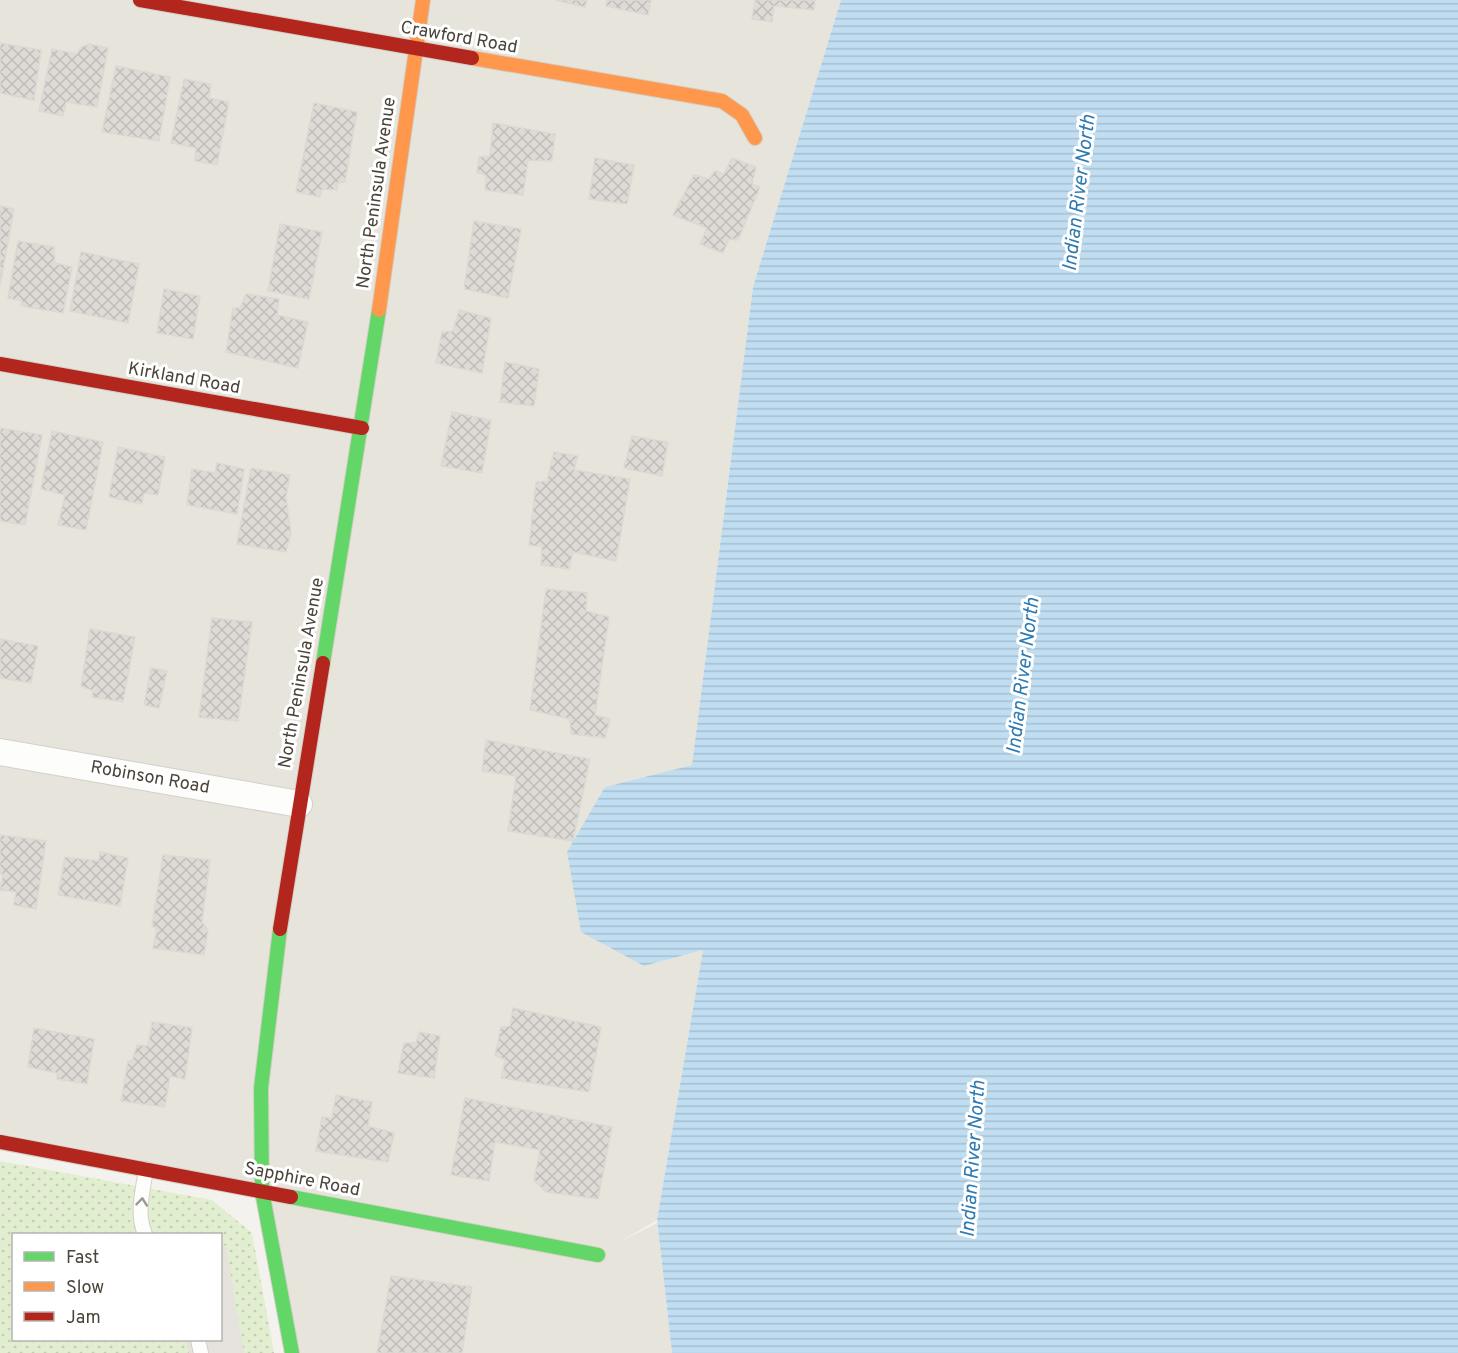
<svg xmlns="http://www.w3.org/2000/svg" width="1458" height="1353" font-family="Overpass,sans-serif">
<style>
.residential{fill:#e7e4dc}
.park{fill:url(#park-dots);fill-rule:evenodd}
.parking{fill:#e6e3df}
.water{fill:url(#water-rules)}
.building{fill:url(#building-cross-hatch);stroke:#dcd9d4;stroke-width:1.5}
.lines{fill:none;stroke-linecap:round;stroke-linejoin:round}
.lane-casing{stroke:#d2d0cb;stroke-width:16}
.street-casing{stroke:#d2d0cb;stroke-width:28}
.fast-casing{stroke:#d3cfc5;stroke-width:16}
.slow-casing{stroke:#d3cfc5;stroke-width:16}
.jam-casing{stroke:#d3cfc5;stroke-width:16}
.lane{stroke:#fdfdfc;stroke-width:14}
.street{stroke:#fdfdfc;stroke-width:26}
.fast{stroke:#63d668;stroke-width:14}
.slow{stroke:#ff974d;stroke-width:14}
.jam{stroke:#b3261e;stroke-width:14}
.oneway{stroke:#9b9791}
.labels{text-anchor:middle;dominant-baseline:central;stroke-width:6;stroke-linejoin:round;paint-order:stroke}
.street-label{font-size:18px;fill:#4b4439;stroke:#fff}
.water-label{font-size:20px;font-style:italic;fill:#2e7ab2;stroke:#fff}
</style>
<defs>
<pattern id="park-dots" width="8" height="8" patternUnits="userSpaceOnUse" patternTransform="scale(1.5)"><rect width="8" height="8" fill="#e1eecf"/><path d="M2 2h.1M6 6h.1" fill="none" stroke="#c3cdb2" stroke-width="1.8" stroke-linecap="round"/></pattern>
<pattern id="water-rules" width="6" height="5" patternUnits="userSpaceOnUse" patternTransform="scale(1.5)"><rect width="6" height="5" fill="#c0ddf1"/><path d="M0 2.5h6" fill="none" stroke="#a6bfcf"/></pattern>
<pattern id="building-cross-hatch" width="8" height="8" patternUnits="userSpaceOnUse" patternTransform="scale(1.5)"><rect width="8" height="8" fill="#dedbd6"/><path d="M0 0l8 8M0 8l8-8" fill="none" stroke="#c0bdb8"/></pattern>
</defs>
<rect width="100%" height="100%" fill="#f4f2ee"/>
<polygon class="residential" points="0,0 841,0 753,287 692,765 605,787 644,966 703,950 657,1220 620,1242 657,1223 672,1353 292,1353 262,1191 0,1142"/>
<path class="park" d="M0,1161L212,1200L252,1233L274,1353H0ZM14,1234H220V1340H14Z"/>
<polygon class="parking" points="226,1245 244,1353 189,1353 186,1340 220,1340 221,1246"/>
<polygon class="water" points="841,0 1458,0 1458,1353 672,1353 657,1220 703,950 644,966 581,932 567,852 605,787 692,765 753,287"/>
<g class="building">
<polygon points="555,0 587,0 585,7"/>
<polygon points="607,0 651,0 648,15 606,6"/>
<polygon points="755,0 815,0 814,10 774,6 772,22 752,19"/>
<polygon points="0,43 41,50 34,100 0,93"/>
<polygon points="89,44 108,48 97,107 66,102 63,116 39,111 52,49 77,54 80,48"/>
<polygon points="116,66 170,77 159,141 102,132"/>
<polygon points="184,79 211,84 209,98 229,102 217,165 195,161 196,148 171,143"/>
<polygon points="314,103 357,112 345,182 338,183 337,190 322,189 320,197 296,192"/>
<polygon points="493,123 555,134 552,161 528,160 523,195 485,190 486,175 477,173 479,157 490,156"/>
<polygon points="595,158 634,165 627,204 589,199"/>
<polygon points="732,158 756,167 752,184 760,187 738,240 729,239 723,253 700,244 707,228 673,215 694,175 709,179 715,171 724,174"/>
<polygon points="0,206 14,209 0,286"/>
<polygon points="474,221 521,229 508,298 464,289"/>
<polygon points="280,224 322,232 309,299 268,291"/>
<polygon points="18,241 54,247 55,263 72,267 63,313 21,306 22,301 8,298"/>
<polygon points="81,252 139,264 128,323 70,311"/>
<polygon points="164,289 200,296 193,339 157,333"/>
<polygon points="246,294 279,299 277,315 308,322 298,368 226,352 233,308 240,308"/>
<polygon points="459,310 491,318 482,373 436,363 442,332 453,331"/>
<polygon points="505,362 539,369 534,406 500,402"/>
<polygon points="452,412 491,420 482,473 441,466"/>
<polygon points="0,428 42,435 25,525 0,521"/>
<polygon points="52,431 103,442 86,530 58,525 65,495 41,489"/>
<polygon points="632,436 668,442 662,476 624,468"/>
<polygon points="118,447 165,457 158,495 144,493 142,504 109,497"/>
<polygon points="554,452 578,456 574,470 630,479 616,561 573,552 569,569 541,565 542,547 529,545 536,482 547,481"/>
<polygon points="217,463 244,469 237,514 187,505 192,469 215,473"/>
<polygon points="251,468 290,475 286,497 291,533 286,552 237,544"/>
<polygon points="546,589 587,593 586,611 609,617 595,715 610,719 605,738 571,734 570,719 530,710"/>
<polygon points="212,618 252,622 238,721 199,717"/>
<polygon points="90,629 135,637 123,702 92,697 93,691 81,686"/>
<polygon points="0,639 38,646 31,683 0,678"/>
<polygon points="151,668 167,671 159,708 144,705"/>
<polygon points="486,740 590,759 573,841 508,831 516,776 482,771"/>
<polygon points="0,835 46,841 36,909 14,905 16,892 0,890 3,874 0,874"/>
<polygon points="100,852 128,858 120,906 58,895 65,857 99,861"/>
<polygon points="163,855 210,860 202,922 208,930 204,955 153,948 157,929 152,926"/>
<polygon points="513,1008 601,1027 589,1092 501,1078 505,1060 495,1055 501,1027 510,1026"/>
<polygon points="152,1022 192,1028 185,1079 170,1076 165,1107 121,1101 128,1061 132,1061 137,1045 148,1046"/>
<polygon points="34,1028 94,1039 87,1084 57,1079 57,1073 28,1067"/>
<polygon points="419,1032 440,1036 434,1078 398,1073 404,1043 416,1043"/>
<polygon points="336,1095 372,1102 368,1126 394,1133 388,1162 316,1151 322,1117 332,1118"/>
<polygon points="465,1098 612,1127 598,1199 546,1192 534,1180 540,1150 495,1142 489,1181 451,1175"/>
<polygon points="391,1276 472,1287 462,1353 377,1353"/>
</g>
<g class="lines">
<defs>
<g id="lane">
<path d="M145,1234C136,1214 143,1190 146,1169"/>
<polyline points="198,1340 201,1353"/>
</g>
<polyline id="street" points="0,752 299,804"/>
<g id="fast">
<polyline points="323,663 379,310"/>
<polyline points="280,929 261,1088 262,1191 292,1353"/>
<polyline points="291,1197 598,1255"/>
</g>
<g id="slow">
<polyline points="472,58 722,101 742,115 755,138"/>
<polyline points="379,310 423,0"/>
</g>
<g id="jam">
<polyline points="140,0 472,58"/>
<polyline points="0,364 362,428"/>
<polyline points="280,929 323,663"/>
<polyline points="0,1142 291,1197"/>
</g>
</defs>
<use href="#lane" class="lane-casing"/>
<use href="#street" class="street-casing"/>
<use href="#fast" class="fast-casing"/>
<use href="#slow" class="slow-casing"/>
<use href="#jam" class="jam-casing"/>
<use href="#lane" class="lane"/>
<use href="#street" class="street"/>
<use href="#fast" class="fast"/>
<use href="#slow" class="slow"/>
<use href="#jam" class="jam"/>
</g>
<defs><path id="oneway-chevron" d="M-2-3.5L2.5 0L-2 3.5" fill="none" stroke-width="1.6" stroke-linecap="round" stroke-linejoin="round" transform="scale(1.5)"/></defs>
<use class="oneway" href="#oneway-chevron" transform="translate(142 1202) rotate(-84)"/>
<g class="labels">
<g class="street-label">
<text transform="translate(459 38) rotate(10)">Crawford Road</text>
<text transform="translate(377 193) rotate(-82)">North Peninsula Avenue</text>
<text transform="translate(184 379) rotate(10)">Kirkland Road</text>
<text transform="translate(302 673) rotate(-80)">North Peninsula Avenue</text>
<text transform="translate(150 778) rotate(10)">Robinson Road</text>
<text transform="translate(302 1180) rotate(11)">Sapphire Road</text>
</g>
<g class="water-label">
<text transform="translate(1080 193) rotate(-83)">Indian River North</text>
<text transform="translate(1024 676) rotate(-83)">Indian River North</text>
<text transform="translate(974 1159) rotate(-86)">Indian River North</text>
</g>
</g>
<rect x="12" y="1233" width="210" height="108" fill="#ffffff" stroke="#b7b4b0" stroke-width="1.5"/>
<rect x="24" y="1252" width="30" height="9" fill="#63d668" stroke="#b7b4b0" stroke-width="1.5"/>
<text x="66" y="1263" font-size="18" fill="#4b4439">Fast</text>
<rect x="24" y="1282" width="30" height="9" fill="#ff974d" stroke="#b7b4b0" stroke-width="1.5"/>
<text x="66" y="1293" font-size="18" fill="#4b4439">Slow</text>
<rect x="24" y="1312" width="30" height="9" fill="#b3261e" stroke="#b7b4b0" stroke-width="1.5"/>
<text x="66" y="1323" font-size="18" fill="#4b4439">Jam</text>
</svg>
